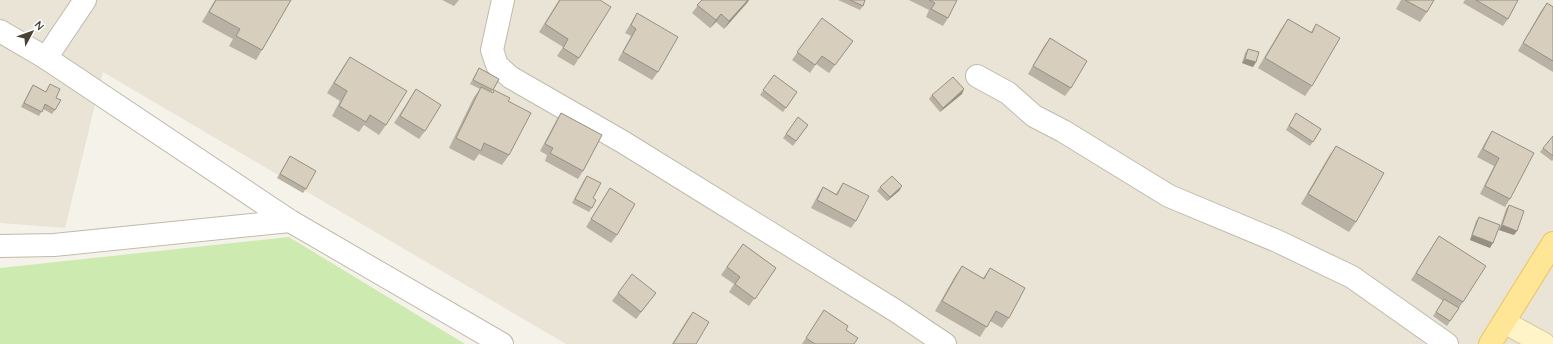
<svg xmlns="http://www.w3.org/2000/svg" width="1553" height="344" font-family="Quicksand,sans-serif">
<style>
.residential{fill:#e9e4d6}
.green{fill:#cdeab0}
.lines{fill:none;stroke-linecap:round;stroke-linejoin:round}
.street-casing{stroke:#c1baab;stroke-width:24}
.secondary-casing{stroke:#d6c897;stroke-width:24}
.primary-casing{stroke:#e8c663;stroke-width:24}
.street{stroke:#fff;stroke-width:22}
.secondary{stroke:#fff4c8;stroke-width:22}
.primary{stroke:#ffe697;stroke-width:22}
.wall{fill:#b9b1a3}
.shaded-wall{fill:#969084}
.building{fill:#d7cebd;stroke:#969084}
</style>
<rect width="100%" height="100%" fill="#f5f2e9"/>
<polygon class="residential" points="0,0 1553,0 1553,344 566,344 103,72 65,228 0,223"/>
<polygon class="green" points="289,237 465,344 0,344 0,268"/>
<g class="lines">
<defs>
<g id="street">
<polyline points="503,0 492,50 497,65 510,77 623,142 896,311 945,344"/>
<polyline points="0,31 46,58 290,221 502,344"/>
<polyline points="46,58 85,0"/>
<polyline points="977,76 1008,93 1034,116 1063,131 1169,196 1277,241 1352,277 1447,344"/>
<polyline points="0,246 54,245 290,221"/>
</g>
<polyline id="secondary" points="1504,322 1544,344"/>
<polyline id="primary" points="1490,344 1553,243"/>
</defs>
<use href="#street" class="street-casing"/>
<use href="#secondary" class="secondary-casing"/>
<use href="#primary" class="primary-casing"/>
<use href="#street" class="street"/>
<use href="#secondary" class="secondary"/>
<use href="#primary" class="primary"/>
</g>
<g class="wall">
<polygon points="215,0 291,0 262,50 256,60 229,46 233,39 202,22"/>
<polygon points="442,0 459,0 454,6"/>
<polygon points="559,0 600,0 579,58 574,66 557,56 563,47 539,32"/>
<polygon points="702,0 749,0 724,29 716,22 710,28 692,13"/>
<polygon points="838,0 865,0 863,6 860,10"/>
<polygon points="909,0 957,0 948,18 943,26 926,17 929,10"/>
<polygon points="1401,0 1434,0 1427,12 1420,22 1396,9"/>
<polygon points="1465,0 1518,0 1508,19 1503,26 1463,3"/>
<polygon points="1547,3 1553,7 1553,72 1518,51 1541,11"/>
<polygon points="637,13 658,72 652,80 618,60 631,36 625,33"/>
<polygon points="822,18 853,41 829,73 816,64 810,73 792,60"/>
<polygon points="1288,19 1311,32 1316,24 1312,86 1305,96 1258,68 1281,29"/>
<polygon points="1050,38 1071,88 1065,96 1028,74 1044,46"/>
<polygon points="1248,49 1256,62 1253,67 1242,63 1245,53"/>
<polygon points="350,57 386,125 379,135 364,125 359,132 332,116 340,101 327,93 343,67"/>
<polygon points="479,68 493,90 491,92 492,93 494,90 508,101 509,155 502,165 479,154 474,161 449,148 474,97 480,89 470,84"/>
<polygon points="774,75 797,92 783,112 760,95"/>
<polygon points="50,84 56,98 55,110 52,114 43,109 39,116 21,107 30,90 33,85 46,92"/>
<polygon points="416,89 425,131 419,139 394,123"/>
<polygon points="964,89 962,94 940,112 929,99 932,95"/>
<polygon points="561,113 583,171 578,179 545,161 547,155 540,151 556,121"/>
<polygon points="1296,113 1321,129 1310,146 1286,130"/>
<polygon points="798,117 808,125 793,146 783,138"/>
<polygon points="1492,131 1510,199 1505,207 1480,194 1494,166 1477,157 1487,139"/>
<polygon points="1553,136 1553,160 1552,161 1540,152"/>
<polygon points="1336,146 1356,222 1349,232 1301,204 1329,156"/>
<polygon points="290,156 306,189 303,193 277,178"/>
<polygon points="587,176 593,198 592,208 589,212 572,203 584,180"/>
<polygon points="843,183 856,221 851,228 811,208 818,195 823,187 836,194"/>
<polygon points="902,186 899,191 887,201 877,191 880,187"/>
<polygon points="610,188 617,235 611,243 586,227"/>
<polygon points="1509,205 1514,235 1499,230 1506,209"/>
<polygon points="1479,217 1490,248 1470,240 1476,221"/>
<polygon points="1439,236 1463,302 1447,326 1433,316 1443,301 1411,280"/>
<polygon points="743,244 776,268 749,306 729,292 734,284 721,275"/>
<polygon points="962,266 983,278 990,268 1009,318 1002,328 990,321 980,337 935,311 955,276"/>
<polygon points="618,293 650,301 636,319 612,301"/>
<polygon points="824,310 846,330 854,344 802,344"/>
<polygon points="693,312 696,344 672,344 687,320"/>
</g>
<g class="shaded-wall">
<polygon points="748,0 749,0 747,3 724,29 729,21"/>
<polygon points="721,14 716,22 710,28 716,20"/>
<polygon points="1245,59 1256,62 1253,67 1242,63"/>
<polygon points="964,89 962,94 940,112 943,108"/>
<polygon points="902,186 899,191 887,201 890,197"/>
<polygon points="1502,225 1517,231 1514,235 1499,230"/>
<polygon points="1472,235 1493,243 1490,248 1470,240"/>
</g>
<g class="building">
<polygon points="216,0 291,0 262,50 236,36 240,29 209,12"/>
<polygon points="560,0 600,0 611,7 579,58 563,48 568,39 545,24"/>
<polygon points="702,0 748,0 729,21 721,14 716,20 697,5"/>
<polygon points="850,0 865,0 863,6"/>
<polygon points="929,0 957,0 948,18 931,9 935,3"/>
<polygon points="1405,0 1434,0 1427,12"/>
<polygon points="1476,0 1518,0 1508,19"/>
<polygon points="1547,3 1553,7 1553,61 1523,43"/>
<polygon points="637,13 678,37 658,72 623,52 636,29 631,25"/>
<polygon points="822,18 853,41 835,65 822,56 815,65 797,52"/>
<polygon points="1288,19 1312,33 1316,24 1340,38 1312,86 1265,58"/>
<polygon points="1050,38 1087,61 1071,88 1033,66"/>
<polygon points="1248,49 1259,52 1256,62 1245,59"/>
<polygon points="350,57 407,91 386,125 370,115 366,122 339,106 347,91 334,83"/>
<polygon points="479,68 499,79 493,90 473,80"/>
<polygon points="774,75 797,92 786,108 763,90"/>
<polygon points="953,77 964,89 943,108 932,95"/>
<polygon points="50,84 60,89 56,98 61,100 55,110 45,104 42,112 24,103 33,85 46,92"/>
<polygon points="481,87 493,93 494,90 510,98 508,101 531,113 509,155 484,143 481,151 456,138"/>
<polygon points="416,89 441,105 425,131 400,116"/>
<polygon points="561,113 602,135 583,171 550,153 553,148 545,144"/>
<polygon points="1296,113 1321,129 1313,142 1289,126"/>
<polygon points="798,117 808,125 796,141 786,134"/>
<polygon points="1492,131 1534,153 1510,199 1485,186 1499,158 1483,149"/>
<polygon points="1553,136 1553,156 1543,148"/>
<polygon points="1336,146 1384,173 1356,222 1308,194"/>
<polygon points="290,156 316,171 306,189 280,174"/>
<polygon points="587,176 601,183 593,198 596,200 592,208 575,199"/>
<polygon points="892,176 902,186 890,197 880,187"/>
<polygon points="843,183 869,196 856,221 817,200 823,187 837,195"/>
<polygon points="610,188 635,204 617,235 591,219"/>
<polygon points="1509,205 1524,211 1517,231 1502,225"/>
<polygon points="1479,217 1500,225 1493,243 1472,235"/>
<polygon points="1439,236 1486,266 1463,302 1416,273"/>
<polygon points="743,244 776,268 755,299 735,284 740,277 727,267"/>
<polygon points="962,266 984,279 990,268 1025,288 1009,318 996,311 987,327 942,301"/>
<polygon points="632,274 656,293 641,312 618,293"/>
<polygon points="1444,299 1459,308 1450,321 1436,312"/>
<polygon points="824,310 848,326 846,330 858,338 854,344 815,344 806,338"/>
<polygon points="693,312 709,322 696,344 673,344"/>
</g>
<g transform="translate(32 32) rotate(49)" stroke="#ffffff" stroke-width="3" paint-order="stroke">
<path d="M0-3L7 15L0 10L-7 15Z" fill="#494237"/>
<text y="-6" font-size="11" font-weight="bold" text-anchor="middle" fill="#494237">N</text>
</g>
</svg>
